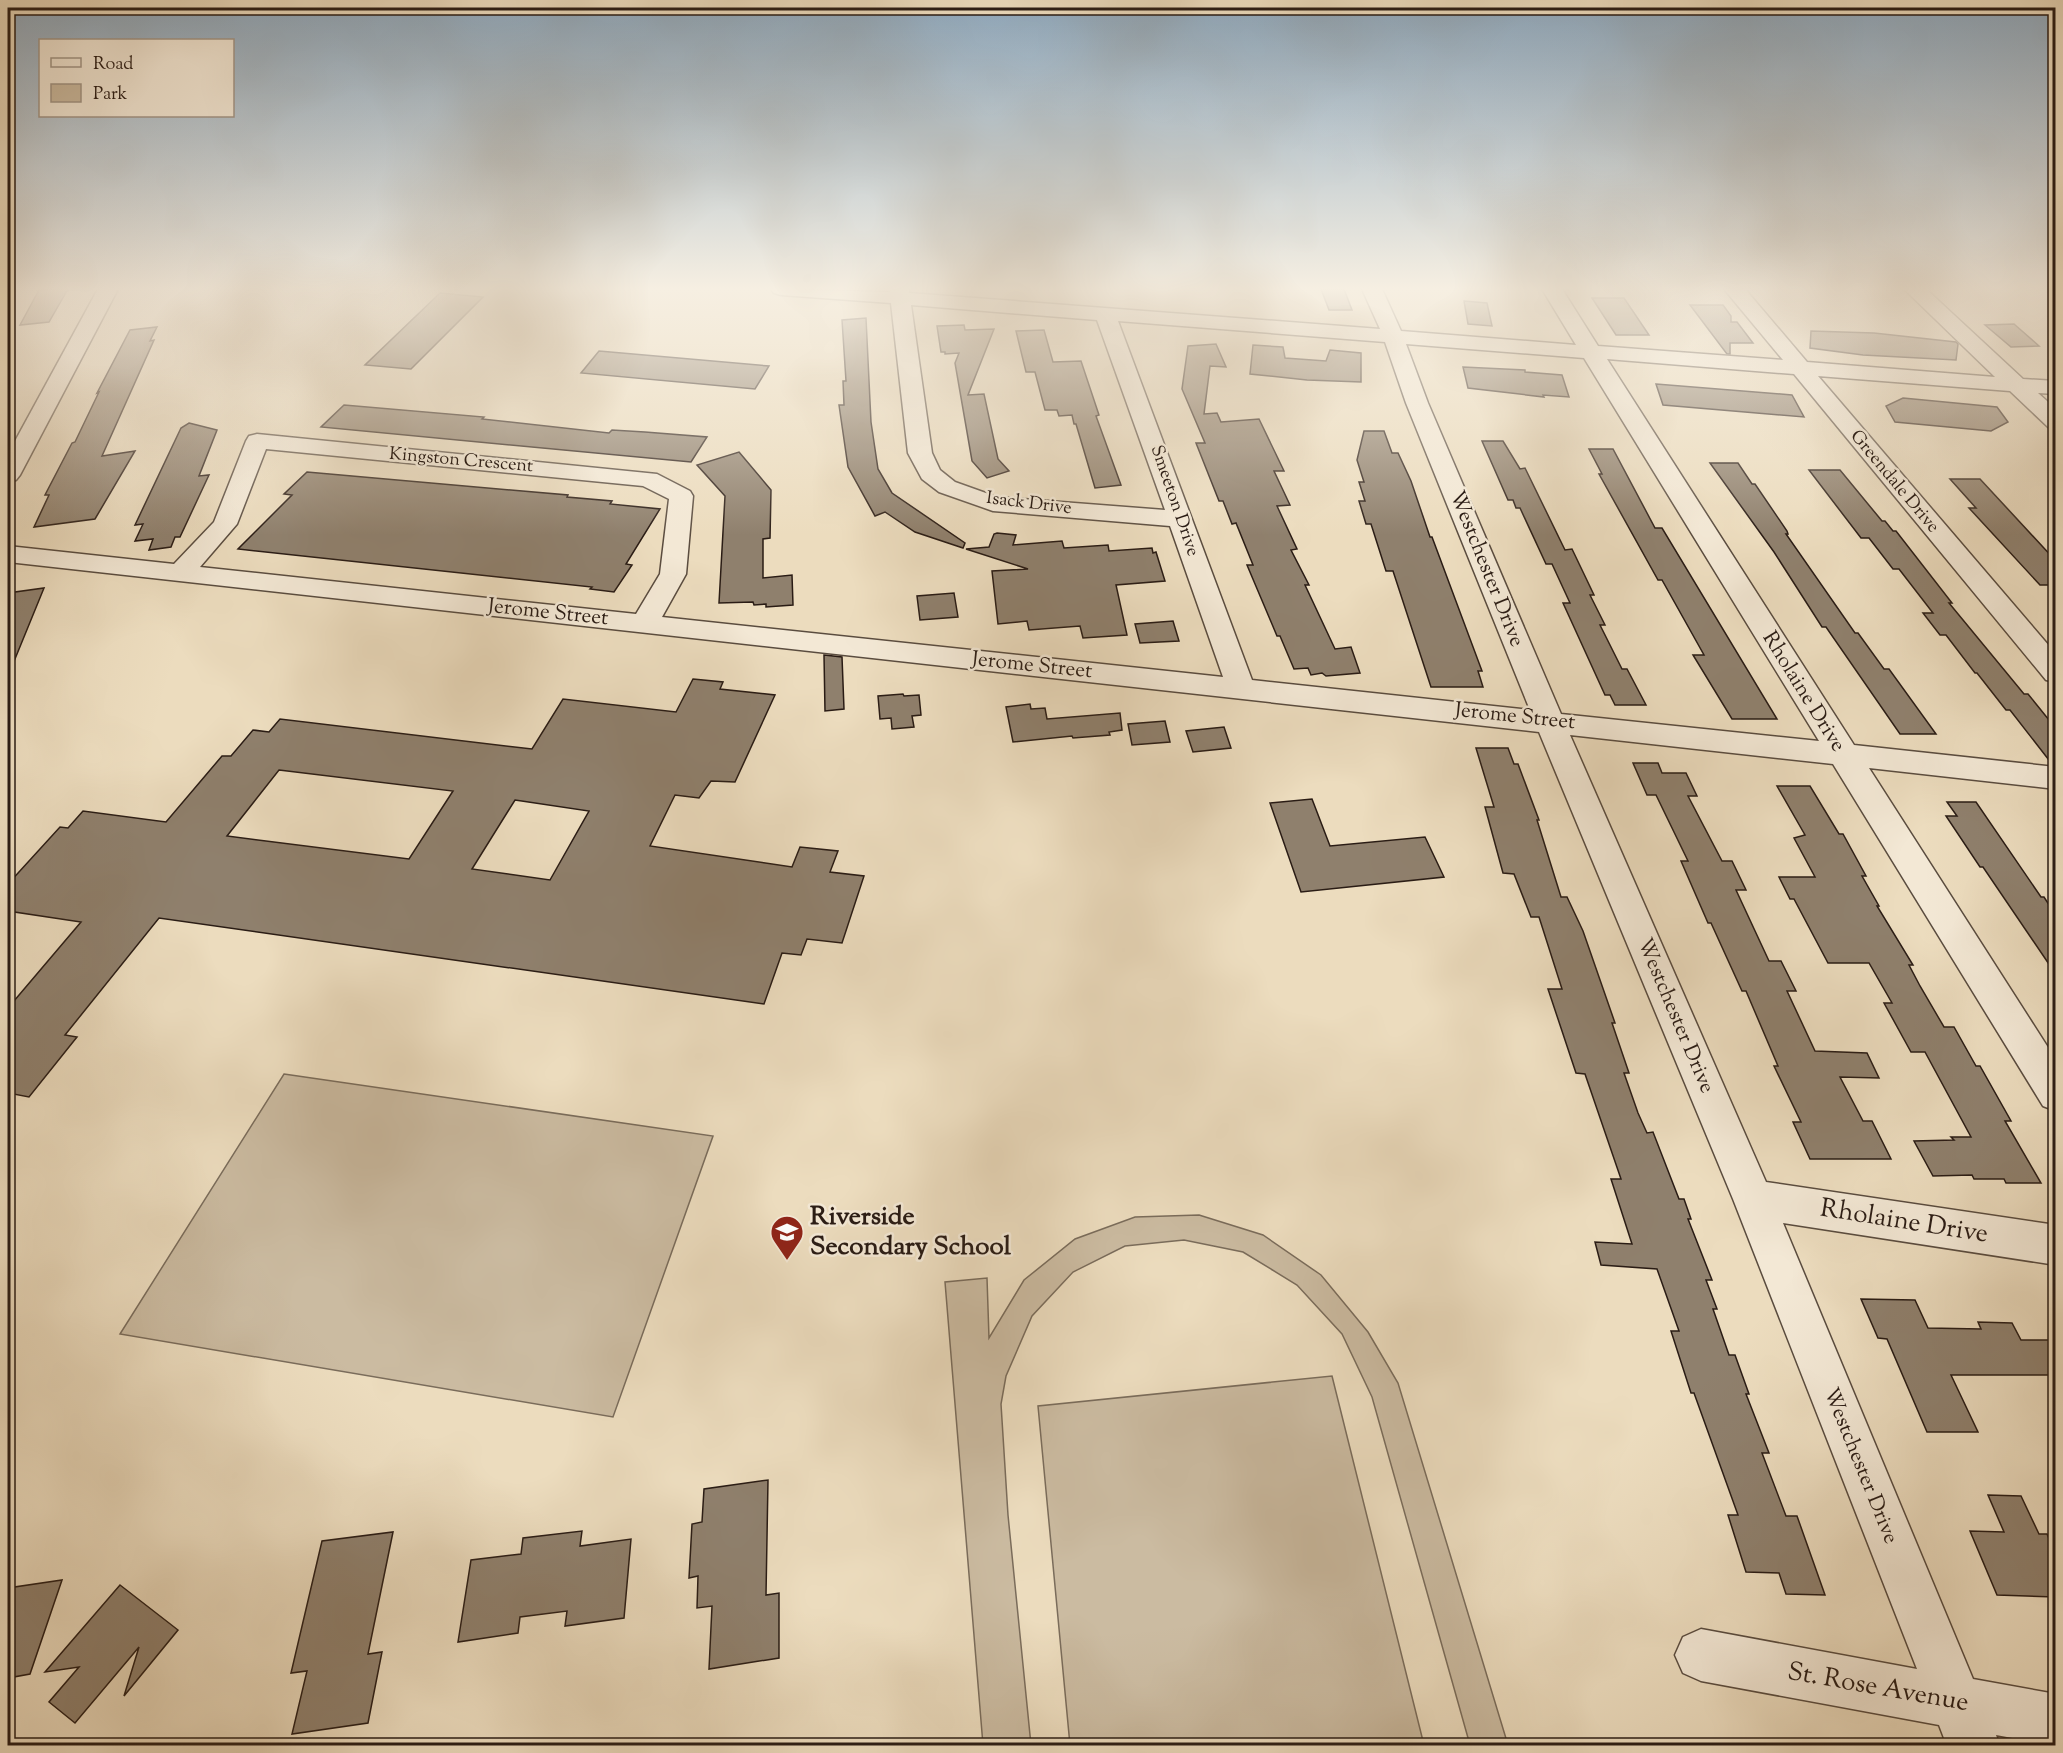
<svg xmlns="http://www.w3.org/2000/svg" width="2063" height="1753" font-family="'Sorts Mill Goudy',serif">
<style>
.green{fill:#cbbba1;stroke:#7a6c5b;stroke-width:1.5}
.building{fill:#8f806d;stroke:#2a1c15;stroke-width:1.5;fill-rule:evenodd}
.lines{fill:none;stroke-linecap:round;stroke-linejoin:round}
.minor-casing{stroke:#5a4c3f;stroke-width:3}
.minor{fill:#f3e8d5;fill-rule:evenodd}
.labels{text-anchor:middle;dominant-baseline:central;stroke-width:5;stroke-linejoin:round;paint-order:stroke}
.far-street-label{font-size:18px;fill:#2a1c15;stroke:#f3e8d5}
.street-label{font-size:21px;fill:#2a1c15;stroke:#f3e8d5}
.near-poi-label{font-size:26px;font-weight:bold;fill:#2a1c15;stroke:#f3e8d5;text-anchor:start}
.near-street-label{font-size:26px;fill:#2a1c15;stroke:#f3e8d5}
</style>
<rect width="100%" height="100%" fill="#ecdcbe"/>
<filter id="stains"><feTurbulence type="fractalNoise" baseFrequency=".00333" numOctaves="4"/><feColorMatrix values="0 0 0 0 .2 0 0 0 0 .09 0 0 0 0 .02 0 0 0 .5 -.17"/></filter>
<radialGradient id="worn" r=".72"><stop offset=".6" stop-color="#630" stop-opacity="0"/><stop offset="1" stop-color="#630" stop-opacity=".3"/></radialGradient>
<g class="green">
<polygon points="284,1074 713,1136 613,1417 120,1334"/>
<polygon points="1199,1215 1263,1235 1321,1275 1368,1332 1398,1383 1508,1745 1470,1745 1372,1397 1342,1334 1297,1285 1243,1252 1184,1240 1125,1246 1073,1272 1032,1316 1006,1376 1001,1404 1008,1515 1031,1745 983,1745 945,1282 987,1278 989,1338 1024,1280 1075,1239 1135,1217"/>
<polygon points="1332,1376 1424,1745 1070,1745 1038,1406"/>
</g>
<g class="building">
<polygon points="68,289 49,322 20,325 39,290"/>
<polygon points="1321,289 1344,289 1352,310 1329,310"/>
<polygon points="440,293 483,297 411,369 365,365"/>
<polygon points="1592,298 1624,298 1649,335 1616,335"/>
<polygon points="1464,301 1487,303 1492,326 1468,324"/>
<polygon points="1690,305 1723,305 1731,316 1731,322 1737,322 1753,343 1730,343 1730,354 1727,354"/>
<polygon points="866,318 871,422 878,469 892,493 965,543 963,548 915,532 885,512 875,516 848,467 839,405 844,405 843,381 846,381 842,320"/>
<polygon points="2014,324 2039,346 2011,347 1985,325"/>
<polygon points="964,325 965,330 994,329 968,395 984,394 998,459 1009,471 987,478 972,461 955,363 959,353 945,354 945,352 941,352 937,326"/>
<polygon points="157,327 150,341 154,340 102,456 135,451 95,519 34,527 49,495 45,495 72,443 75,442 99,392 97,393 130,330"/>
<polygon points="1044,330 1053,362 1081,361 1099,415 1096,416 1121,485 1095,488 1076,424 1074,424 1072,415 1059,416 1057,410 1045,410 1035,372 1026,372 1016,331"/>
<polygon points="1811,331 1874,333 1956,342 1958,344 1956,360 1863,355 1810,348"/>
<polygon points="1216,344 1226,367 1210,366 1204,414 1217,413 1221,422 1259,419 1284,471 1274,471 1290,505 1277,506 1297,549 1291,550 1309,585 1305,585 1335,649 1351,647 1360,673 1326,676 1322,673 1311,675 1308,668 1294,669 1280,636 1277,636 1247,565 1253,565 1236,523 1232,524 1223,501 1219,501 1196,443 1205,443 1182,389 1188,346"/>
<polygon points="1253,345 1283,347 1285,358 1326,361 1330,350 1361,353 1361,382 1307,380 1250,374"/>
<polygon points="599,351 769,366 755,389 581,373"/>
<polygon points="1463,367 1525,370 1525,372 1562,375 1569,397 1543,395 1544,397 1468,388"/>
<polygon points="1656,384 1792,395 1804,417 1663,405"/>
<polygon points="1903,398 1997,407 2008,422 1991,431 1895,422 1886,406"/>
<polygon points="344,405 484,417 482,419 609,433 612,430 645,432 707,437 691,462 321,427"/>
<polygon points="189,423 217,430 199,476 209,475 180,537 175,537 171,547 149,550 153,539 135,541 143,524 135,525 181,428"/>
<polygon points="1364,431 1384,431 1392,453 1398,453 1411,481 1430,537 1432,537 1482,671 1478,671 1483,687 1431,687 1393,571 1386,571 1371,524 1366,524 1359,501 1365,501 1359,482 1364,482 1357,460"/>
<polygon points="1482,441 1503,441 1520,469 1525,468 1565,550 1572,549 1594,595 1590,595 1605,625 1600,625 1622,669 1627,669 1646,705 1615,705 1610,695 1605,695 1563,603 1570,603 1552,564 1546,564 1520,508 1516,508 1513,500 1508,500"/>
<polygon points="1589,449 1613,449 1655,528 1662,528 1777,719 1732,719 1693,655 1704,655 1662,580 1658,580 1599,474 1602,474"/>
<polygon points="739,452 771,490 770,538 763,539 763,578 792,575 793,605 766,607 766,604 754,605 753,602 719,603 725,496 697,465"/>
<polygon points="1710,463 1738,463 1752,484 1755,484 1787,531 1788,534 1786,534 1855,633 1858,633 1884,669 1889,669 1936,734 1900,734 1826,627 1822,627 1774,552"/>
<polygon points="1809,470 1840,470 1882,521 1885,521 1893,531 1896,531 1952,603 1949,603 2024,694 2028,694 2049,720 2055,720 2055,765 2052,764 2010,710 2006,710 1977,673 1975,673 1946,635 1940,635 1923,613 1933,613 1899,569 1893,569 1869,538 1861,538"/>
<polygon points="307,472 568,495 567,497 612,501 610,504 660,509 626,564 632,565 614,592 590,589 592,587 238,549 292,495 284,494"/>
<polygon points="1950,479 1980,479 2055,560 2055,585 2040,585 1969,508 1976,508"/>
<polygon points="997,533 1016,535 1013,545 1062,541 1064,548 1108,545 1109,551 1152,548 1153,553 1156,552 1165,581 1116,585 1127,635 1083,638 1080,626 1029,630 1027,621 998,624 992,571 1028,569 966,549 989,547 994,534"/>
<polygon points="44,588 8,676 8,593"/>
<polygon points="954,593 958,617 920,620 917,596"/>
<polygon points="1173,621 1179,641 1140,643 1135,624"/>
<polygon points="824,655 842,657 844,709 825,711"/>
<path d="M693,679L723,682L720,689L775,695L735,782L711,781L699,798L675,795L650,846L792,867L800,847L838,851L830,872L864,876L842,943L807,939L801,955L782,953L764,1004L159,918L65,1035L77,1037L29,1097L8,1093V1008L81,922L8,911V884L60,827L68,828L83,811L166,822L222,756H231L253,730L269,732L280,719L532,749L563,699L676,712ZM279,770L453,791L409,859L227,836ZM515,800L589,811L550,880L472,869Z"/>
<polygon points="903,694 904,696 919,695 921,715 912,716 914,727 892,729 891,718 880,719 878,696"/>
<polygon points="1030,704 1031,709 1045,708 1047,719 1120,713 1122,730 1109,732 1110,735 1073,738 1072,736 1013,742 1006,707"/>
<polygon points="1165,721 1170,742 1132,745 1128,724"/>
<polygon points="1224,727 1231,748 1193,752 1186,731"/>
<polygon points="1476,748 1508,748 1514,764 1518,764 1539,820 1537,820 1561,897 1567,897 1583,931 1615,1023 1612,1023 1629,1073 1624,1073 1638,1113 1647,1133 1653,1132 1679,1199 1684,1199 1691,1219 1688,1219 1712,1280 1706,1280 1717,1309 1713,1309 1729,1355 1735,1355 1749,1394 1746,1394 1769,1453 1762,1453 1786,1516 1797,1516 1825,1595 1786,1594 1779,1573 1746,1572 1728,1515 1738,1515 1694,1393 1691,1393 1671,1331 1679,1331 1657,1269 1601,1265 1595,1242 1632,1244 1611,1179 1621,1179 1585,1074 1576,1073 1548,989 1562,989 1539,917 1531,917 1514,874 1503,873 1485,807 1494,807"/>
<polygon points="1633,763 1658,763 1662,773 1686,773 1697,796 1688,796 1722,861 1732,861 1746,890 1736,890 1769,961 1781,961 1796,991 1787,991 1815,1051 1867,1053 1879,1078 1840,1077 1863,1121 1872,1121 1891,1159 1810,1159 1793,1122 1801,1122 1774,1066 1778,1066 1746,991 1742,991 1711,923 1708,923 1681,861 1688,861 1656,795 1647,795"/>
<polygon points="1777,786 1810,786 1839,834 1843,834 1866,876 1862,876 1879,906 1877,906 1913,965 1909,965 1920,986 1944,1027 1954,1027 1976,1066 1980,1066 2011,1121 2005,1121 2041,1183 2006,1183 2004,1179 1974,1179 1972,1175 1933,1176 1914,1141 1954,1140 1951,1137 1971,1137 1925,1052 1911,1052 1884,1003 1892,1003 1869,963 1828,963 1794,899 1790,899 1779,877 1815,877 1794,838 1805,835"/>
<polygon points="1312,799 1330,846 1425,837 1444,877 1301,892 1270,803"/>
<polygon points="1947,802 1976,802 2041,897 2044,897 2055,914 2055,973 1983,867 1980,867 1946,816 1957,816"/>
<polygon points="1861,1299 1915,1300 1928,1328 1981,1329 1978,1322 2012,1323 2021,1340 2055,1340 2055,1375 1951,1375 1978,1432 1927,1432 1887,1339 1878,1338"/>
<polygon points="768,1480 766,1595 779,1593 779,1658 709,1669 712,1606 697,1608 698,1576 689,1578 692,1524 702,1522 704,1489"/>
<polygon points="1988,1495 2021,1496 2039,1534 2047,1534 2055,1553 2055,1597 1997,1595 1970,1531 2004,1532"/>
<polygon points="582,1531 580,1546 631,1539 624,1618 565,1626 567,1611 520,1617 518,1633 458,1642 471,1560 521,1554 523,1538"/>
<polygon points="393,1532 368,1654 382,1652 368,1723 292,1734 307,1671 291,1673 322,1541"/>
<polygon points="62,1580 30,1674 8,1678 8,1588"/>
<polygon points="120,1585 178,1630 124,1696 139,1647 75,1723 49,1702 79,1667 45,1672"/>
</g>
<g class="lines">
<defs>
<g id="minor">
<polygon points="98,289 118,289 20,475 16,480 8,482 8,454"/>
<path d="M771,289L890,292L889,289H909V293L1380,329L1362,289H1382L1401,331L1576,345L1542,289H1562L1598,346L1783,360L1724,289H1745L1807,362L1995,377L1904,289H1926L2023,379L2056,381V394L2038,393L2056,409V429L2048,427L2010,391L1818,376L2056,654V682L2046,680L1794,374L1607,359L1854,745L2056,767V789L1869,768L2056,1060V1111L2043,1106L1833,764L1570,735L1766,1182L2056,1225V1265L1783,1223L1973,1679L2056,1694V1746L1996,1735L2000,1746H1947L1939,1725L1701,1681L1683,1673L1675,1655L1683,1637L1701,1629L1917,1669L1733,1199L1539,732L8,562V546L174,564L214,522L246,441L249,436L257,434L657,474L690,491L693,496L686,574L662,617L1223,677L1170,526L993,511L939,492L922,479L908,453L891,303L781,295L774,293ZM911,305L1097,320L1165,510L997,497L955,482L940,470L932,453ZM1118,321L1385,342L1406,403L1530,710L1252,680ZM1406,344L1584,358L1819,741L1561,714L1428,403ZM266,449L643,486L669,499L660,574L636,614L200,567L237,524Z"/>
</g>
</defs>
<use href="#minor" class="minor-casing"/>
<use href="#minor" class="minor"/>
</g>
<linearGradient id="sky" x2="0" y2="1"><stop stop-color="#8faac0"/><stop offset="0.54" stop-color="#f6efe2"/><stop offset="1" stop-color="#f6efe2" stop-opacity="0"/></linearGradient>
<rect width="2063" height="535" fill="url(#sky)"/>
<defs>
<symbol id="school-pin" viewBox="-11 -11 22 30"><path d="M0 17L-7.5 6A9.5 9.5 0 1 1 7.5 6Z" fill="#8f2418" stroke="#f3e8d5"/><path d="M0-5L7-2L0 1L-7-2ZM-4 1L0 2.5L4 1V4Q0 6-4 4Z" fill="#fff"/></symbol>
</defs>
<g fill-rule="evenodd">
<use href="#school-pin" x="768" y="1213" width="38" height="52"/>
</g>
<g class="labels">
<g class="far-street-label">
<text transform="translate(461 461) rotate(5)">Kingston Crescent</text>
<text transform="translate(1894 482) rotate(50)">Greendale Drive</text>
<text transform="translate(1174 501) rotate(71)">Smeeton Drive</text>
<text transform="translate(1029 504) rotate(7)">Isack Drive</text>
</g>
<g class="street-label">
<text transform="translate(1486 569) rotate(68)">Westchester Drive</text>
<text transform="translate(548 613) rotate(6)">Jerome Street</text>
<text transform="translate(1032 666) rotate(6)">Jerome Street</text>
<text transform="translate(1803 692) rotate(58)">Rholaine Drive</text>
<text transform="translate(1515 717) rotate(6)">Jerome Street</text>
<text transform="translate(1675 1016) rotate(67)">Westchester Drive</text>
<text transform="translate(1860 1466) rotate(68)">Westchester Drive</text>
</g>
<g class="near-poi-label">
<text x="810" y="1217">Riverside<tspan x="810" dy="30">Secondary School</tspan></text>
</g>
<g class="near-street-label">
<text transform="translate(1904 1222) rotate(9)">Rholaine Drive</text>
<text transform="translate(1878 1688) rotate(10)">St. Rose Avenue</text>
</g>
</g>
<rect width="2063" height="1753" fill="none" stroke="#ecdcbe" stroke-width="30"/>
<rect x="9" y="9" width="2045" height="1735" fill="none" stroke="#2a1c15" stroke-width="3"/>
<rect x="15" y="15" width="2033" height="1723" fill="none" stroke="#2a1c15" stroke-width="1.5"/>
<rect x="39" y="39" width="195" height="78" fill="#f3e8d5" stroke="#a39688" stroke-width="1.5"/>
<rect x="51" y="58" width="30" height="9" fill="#f3e8d5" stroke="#a39688" stroke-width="1.5"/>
<text x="93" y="69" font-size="18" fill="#2a1c15">Road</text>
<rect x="51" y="84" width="30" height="18" fill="#cbbba1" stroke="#a39688" stroke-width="1.5"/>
<text x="93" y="99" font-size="18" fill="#2a1c15">Park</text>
<rect width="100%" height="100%" filter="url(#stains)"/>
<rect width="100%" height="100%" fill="url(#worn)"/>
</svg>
